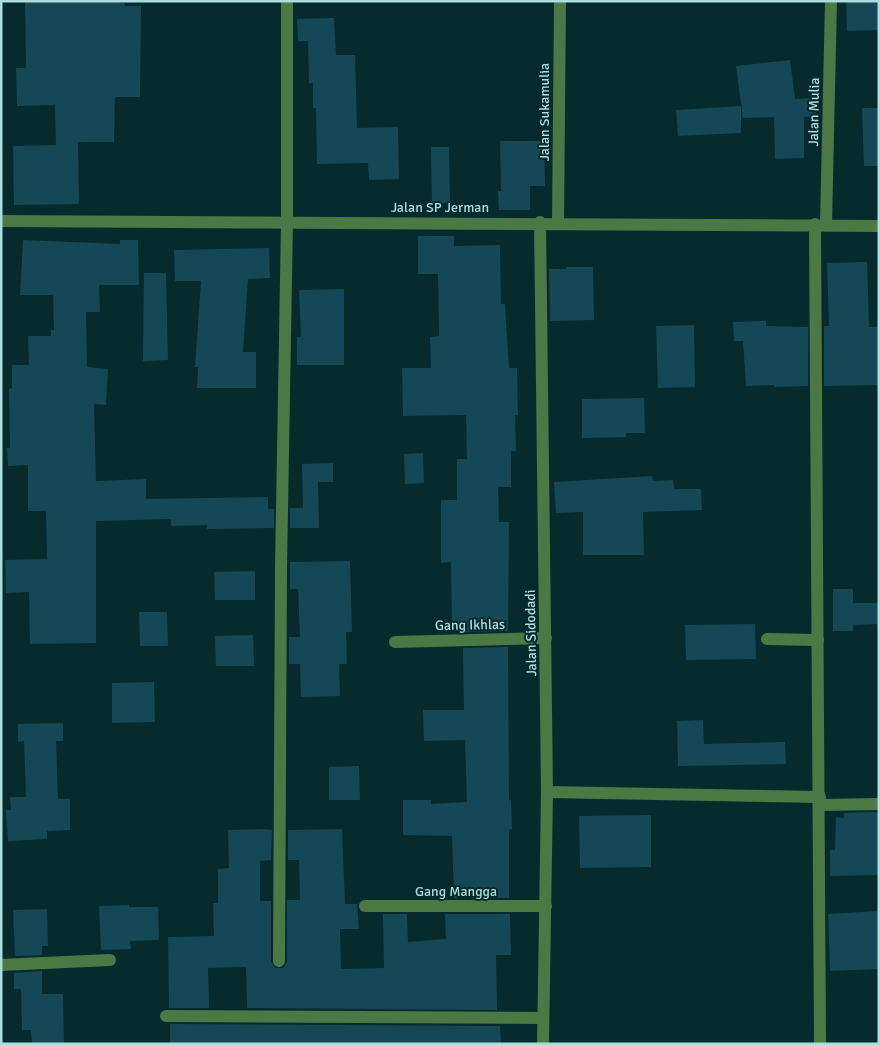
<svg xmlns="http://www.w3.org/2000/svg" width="880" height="1045" font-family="Signika,sans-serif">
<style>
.building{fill:#154856}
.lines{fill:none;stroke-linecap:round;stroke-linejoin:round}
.minor{stroke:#4c7845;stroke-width:12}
.labels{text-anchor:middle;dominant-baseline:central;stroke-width:4;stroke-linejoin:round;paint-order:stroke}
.street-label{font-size:14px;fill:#addcdf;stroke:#072a2c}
</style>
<rect width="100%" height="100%" fill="#072a2c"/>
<g class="building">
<polygon points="25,1 124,2 125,6 141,6 140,97 115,97 114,142 78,142 79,204 14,205 13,146 56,145 55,105 17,106 16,68 26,68"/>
<polygon points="846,1 879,1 879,30 847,31"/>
<polygon points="334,18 336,55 355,55 357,128 398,127 399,179 369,180 368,163 317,164 316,108 313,108 313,83 309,83 308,41 298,41 297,19"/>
<polygon points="790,60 795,99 816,98 816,116 804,117 804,158 775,159 774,117 743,118 736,66"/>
<polygon points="741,106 741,133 678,136 676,110"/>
<polygon points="862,108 879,108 879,166 864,166"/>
<polygon points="500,141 544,141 545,186 530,186 530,210 499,210 498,191 501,191"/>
<polygon points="431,147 449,147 450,203 432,203"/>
<polygon points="418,236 454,236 454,246 500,245 501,304 505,304 509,368 517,368 518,415 515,415 516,451 511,451 511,487 498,487 499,522 509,522 508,631 463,632 463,629 452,629 451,562 441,563 441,500 457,500 457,459 467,459 466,415 403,416 402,368 431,368 430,337 439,336 438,274 418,274"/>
<polygon points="23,240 120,244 120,240 138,240 139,285 99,285 100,312 86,312 87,367 108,369 106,405 94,404 96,481 146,479 146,499 268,497 268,509 274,509 274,528 207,529 207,525 171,526 171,519 96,521 96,643 30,644 29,592 6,593 5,560 47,559 46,511 28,511 28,465 8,466 7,448 10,448 9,389 12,388 12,365 29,365 28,336 51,336 51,330 54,330 53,295 20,295"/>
<polygon points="269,248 270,278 248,279 243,352 256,352 256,388 197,388 198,367 195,367 201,281 175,281 174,250"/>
<polygon points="867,262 869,327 879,327 879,385 824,386 824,326 829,326 827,263"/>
<polygon points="566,267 593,267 594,320 550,321 549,269 566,269"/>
<polygon points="144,273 166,273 168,360 143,361"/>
<polygon points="344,289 344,365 297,365 297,337 301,337 299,290"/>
<polygon points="766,321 766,326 808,327 808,386 774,387 774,385 746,386 743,341 734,341 733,322"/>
<polygon points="694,325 695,387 658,388 656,326"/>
<polygon points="644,398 645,433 626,433 626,437 582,438 582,399"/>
<polygon points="423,453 424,483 405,484 404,454"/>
<polygon points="333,463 333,482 318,482 319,528 290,528 290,508 303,508 302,464"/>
<polygon points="652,476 653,481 673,480 674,489 701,489 702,510 643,512 644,555 583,555 583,512 556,513 554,482"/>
<polygon points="350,561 352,632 346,632 347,664 339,664 340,696 301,697 300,664 289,664 289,637 300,637 298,589 290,589 290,562"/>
<polygon points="255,571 255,600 215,600 214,572"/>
<polygon points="833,589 853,589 853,603 879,603 879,624 853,625 853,631 833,631"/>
<polygon points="139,612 167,612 168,646 140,646"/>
<polygon points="755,624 756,659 686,660 685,625"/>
<polygon points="253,635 254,666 216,666 215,636"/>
<polygon points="508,647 509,800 511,800 512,829 509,830 509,898 454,898 452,836 403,835 403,800 431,800 431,804 467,802 465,740 424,741 423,710 464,710 463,648"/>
<polygon points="154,682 155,722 112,723 112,683"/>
<polygon points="703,720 704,744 785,742 786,764 678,766 677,721"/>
<polygon points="63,723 63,741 56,741 58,799 70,799 70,830 47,831 47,839 8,841 6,810 11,810 10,797 26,797 24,741 18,742 18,724"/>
<polygon points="359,766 360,800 329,800 329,767"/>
<polygon points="879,812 879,875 830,876 830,850 835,850 836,817 844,818 844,813"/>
<polygon points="651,815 651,867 580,868 579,816"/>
<polygon points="265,829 272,830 271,860 260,861 260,901 271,901 271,961 275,968 283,968 287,962 287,900 300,900 299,860 288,860 288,830 342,829 345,904 357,904 359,929 340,929 341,969 384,968 383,914 407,914 408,942 446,939 445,914 510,914 511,955 496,955 497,1010 247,1008 246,967 208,968 209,1008 169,1008 168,937 214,936 213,903 218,903 218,869 229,868 228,830"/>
<polygon points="129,905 129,907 158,907 159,940 130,941 131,949 101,950 99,906"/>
<polygon points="47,909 48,946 42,946 42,955 15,956 13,910"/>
<polygon points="879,911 879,969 830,971 828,914"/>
<polygon points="42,971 42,994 63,994 64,1044 32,1044 31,1030 22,1030 21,989 14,989 14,973"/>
<polygon points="170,1024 500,1026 501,1044 170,1044"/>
</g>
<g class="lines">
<g class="minor">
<polyline points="1,221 879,226"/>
<polyline points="540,222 547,792 543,1044"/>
<polyline points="558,222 560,1"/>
<polyline points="815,224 820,1044"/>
<polyline points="826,224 831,1"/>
<polyline points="767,639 818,640"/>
<polyline points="395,642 546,638"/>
<polyline points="547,792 820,797"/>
<polyline points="820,805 879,804"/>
<polyline points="365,906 546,906"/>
<polyline points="279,961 281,568 287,221 287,1"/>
<polyline points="1,965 110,960"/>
<polyline points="166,1016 543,1018"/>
</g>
</g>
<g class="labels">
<g class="street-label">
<text transform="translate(544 112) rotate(-90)">Jalan Sukamulia</text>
<text transform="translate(814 112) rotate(-89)">Jalan Mulia</text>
<text x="440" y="207">Jalan SP Jerman</text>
<text transform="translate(470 625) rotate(-1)">Gang Ikhlas</text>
<text transform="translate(531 633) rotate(-91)">Jalan Sidodadi</text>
<text x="456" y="891">Gang Mangga</text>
</g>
</g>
<rect width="880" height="1045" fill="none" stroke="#addcdf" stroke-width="5"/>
</svg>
